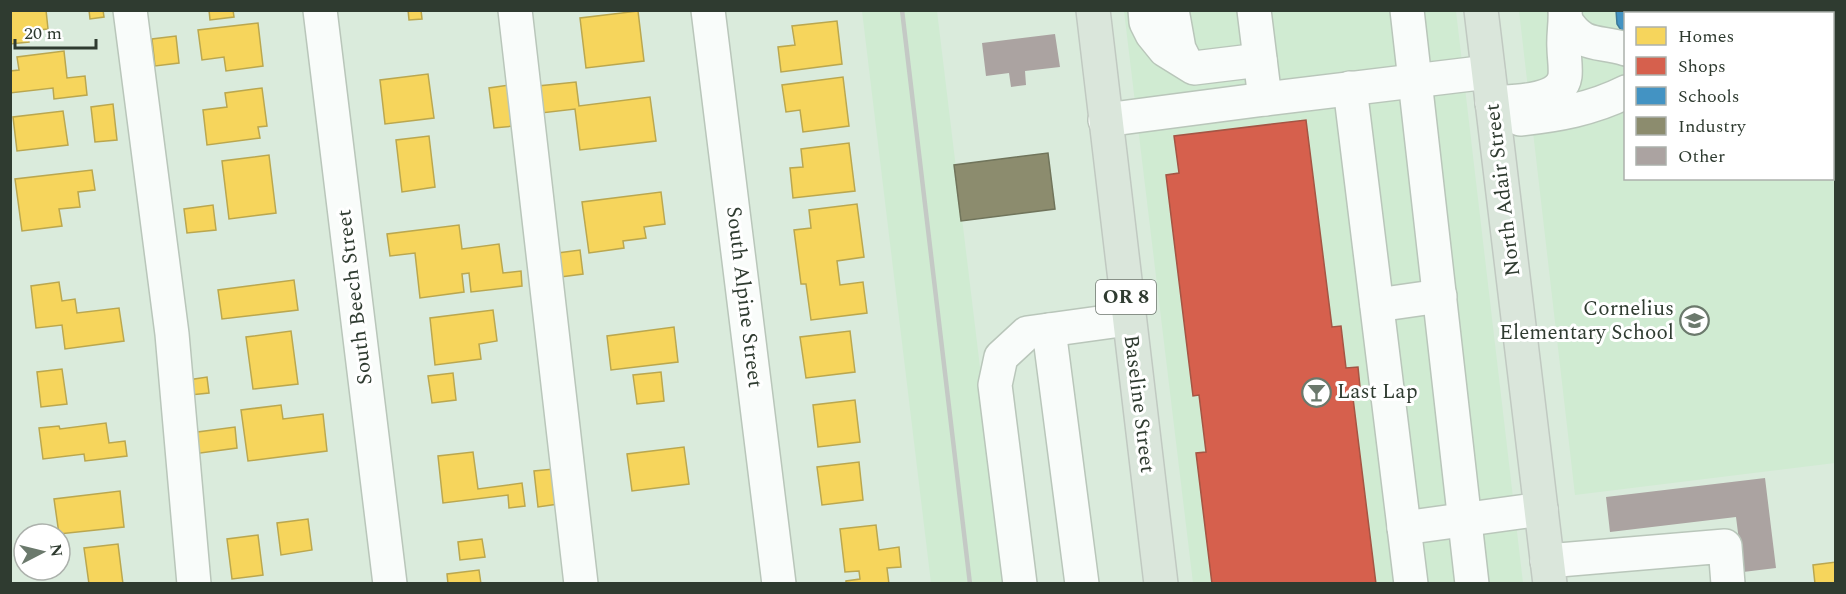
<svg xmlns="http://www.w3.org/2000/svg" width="1846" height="594" font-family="Spectral,serif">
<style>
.built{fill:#d0ebd2;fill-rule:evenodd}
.homes{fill:#f6d55c;stroke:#baa74f;stroke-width:1.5}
.shops{fill:#d6604d;stroke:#a45544;stroke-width:1.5}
.schools{fill:#4393c3;stroke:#3d7997;stroke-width:1.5}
.industry{fill:#8c8c6e;stroke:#70745b;stroke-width:1.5}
.building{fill:#aba3a1}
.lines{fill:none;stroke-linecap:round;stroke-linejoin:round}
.minor-casing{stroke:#b9c6ba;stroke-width:36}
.highway-casing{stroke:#c0c9c1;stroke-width:36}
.minor{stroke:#f9fcfa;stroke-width:33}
.highway{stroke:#dae6db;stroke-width:33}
.rail{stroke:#c4c9c5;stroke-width:4.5}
.labels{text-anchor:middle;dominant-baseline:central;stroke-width:6;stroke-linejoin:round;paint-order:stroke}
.shield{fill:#fff;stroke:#6d766e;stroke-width:1.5}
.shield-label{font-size:20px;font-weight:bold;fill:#2f3b30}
.street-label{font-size:21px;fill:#2f3b30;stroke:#fff}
.poi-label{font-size:21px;fill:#2f3b30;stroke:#fff;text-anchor:end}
</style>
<rect width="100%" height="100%" fill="#daebdc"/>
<g class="built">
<polygon points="862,11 937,11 1006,583 931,583"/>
<polygon points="1124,11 1456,11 1523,583 1193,583"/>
<path d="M1519,11H1835V463L1575,495ZM1626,14H1832V178H1626Z"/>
</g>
<g class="homes">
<polygon points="10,10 46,10 48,29 28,31 29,42 10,44"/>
<polygon points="89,10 103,10 104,17 90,19"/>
<polygon points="209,10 233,10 234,17 210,20"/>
<polygon points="408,10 421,10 422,19 409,20"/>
<polygon points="638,11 644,61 586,68 580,18"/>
<polygon points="837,21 842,64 781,72 778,47 795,45 792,26"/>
<polygon points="258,23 263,66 226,71 224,57 202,60 198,30"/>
<polygon points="176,36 179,63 155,66 152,39"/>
<polygon points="64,51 67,78 85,76 87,95 54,99 53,88 10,93 10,71 19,70 17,57"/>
<polygon points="428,74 434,118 385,124 380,80"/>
<polygon points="843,77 849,126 803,132 800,110 786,112 782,85"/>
<polygon points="576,82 579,106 650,97 656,141 580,150 575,109 541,113 538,86"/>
<polygon points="509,85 514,126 494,128 489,88"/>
<polygon points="262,88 267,126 258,127 260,138 207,145 203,110 227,107 225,93"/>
<polygon points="113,104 117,140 95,142 91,107"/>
<polygon points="63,111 68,145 17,151 13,117"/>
<polygon points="429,136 435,187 402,192 396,140"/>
<polygon points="849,143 855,191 793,198 790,168 803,167 801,149"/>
<polygon points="269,155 276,213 229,219 222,161"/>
<polygon points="92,170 95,190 78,192 80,207 59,209 62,226 22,231 15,179"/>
<polygon points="661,192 665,224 644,227 646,238 623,241 624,248 589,253 582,202"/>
<polygon points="857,204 864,257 837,261 840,285 863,282 867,313 811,320 806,284 801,284 794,230 811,228 809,210"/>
<polygon points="213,205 216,230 187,233 184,209"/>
<polygon points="459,225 462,249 499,244 503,273 521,271 522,286 471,292 469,273 462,274 464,292 420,298 415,253 390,256 387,234"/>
<polygon points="580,250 583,274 553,278 550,254"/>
<polygon points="294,280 298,310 222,319 218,290"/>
<polygon points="59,282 62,301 75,299 77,313 119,308 124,341 65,349 62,325 36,328 31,286"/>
<polygon points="493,310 497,341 479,344 481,359 435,365 430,318"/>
<polygon points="674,327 678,362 611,370 607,336"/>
<polygon points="291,331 298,384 253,389 246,337"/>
<polygon points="850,331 855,372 806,378 800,337"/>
<polygon points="62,369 67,404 41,407 37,372"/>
<polygon points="661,372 664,401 637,404 633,375"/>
<polygon points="453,373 456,400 432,403 428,376"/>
<polygon points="207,377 209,393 190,395 188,380"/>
<polygon points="855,400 860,442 818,447 813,405"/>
<polygon points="281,405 283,419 323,414 327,451 248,461 241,410"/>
<polygon points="106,423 109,443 125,441 127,456 85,461 84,454 43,459 39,428 59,426 60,429"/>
<polygon points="235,427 237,448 193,454 190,433"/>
<polygon points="684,447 689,484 632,491 627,454"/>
<polygon points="473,452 478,489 522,483 525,506 509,508 508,495 443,503 438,456"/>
<polygon points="859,462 863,500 822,505 817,467"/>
<polygon points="554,469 558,504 538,507 534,471"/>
<polygon points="120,491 124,527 59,534 54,499"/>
<polygon points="308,519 312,550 281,555 277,523"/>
<polygon points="876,525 879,550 899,547 901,567 887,568 889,584 846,584 846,581 860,579 859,571 845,572 840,529"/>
<polygon points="258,535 263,575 232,579 227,539"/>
<polygon points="482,539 485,557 460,560 458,542"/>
<polygon points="118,544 123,584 89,584 84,548"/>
<polygon points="1836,562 1836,584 1815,584 1813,565"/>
<polygon points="479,570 481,584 448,584 447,574"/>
</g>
<polygon class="shops" points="1306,120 1332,327 1341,326 1346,368 1358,367 1361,397 1353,398 1376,584 1212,584 1196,453 1206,452 1199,395 1193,396 1166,175 1179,173 1174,136"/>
<polygon class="schools" points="1616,10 1736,10 1737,14 1626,14 1626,38 1617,24"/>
<polygon class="industry" points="1048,153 1055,209 961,221 954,165"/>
<g class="building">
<polygon points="1055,34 1060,67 1025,71 1026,85 1011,87 1009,73 986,76 982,43"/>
<polygon points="1765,478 1776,568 1743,572 1736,517 1610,532 1606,497"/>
</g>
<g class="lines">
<defs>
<g id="minor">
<polyline points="130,10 172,334 194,584"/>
<polyline points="320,10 390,584"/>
<polyline points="515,10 581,584"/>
<polyline points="708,10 779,584"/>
<polyline points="1145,10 1146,22 1152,34 1165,50 1194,68 1260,60"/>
<polyline points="1172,10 1179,49 1185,61"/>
<polyline points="1254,10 1265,99 1488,72"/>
<polyline points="1407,10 1472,584"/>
<path d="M1566,21C1584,49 1598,40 1626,49"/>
<polyline points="1350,88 1411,584"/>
<path d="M1492,103C1514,101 1561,103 1565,76C1566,67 1564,56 1564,48C1563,35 1566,23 1565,10"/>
<path d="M1520,119C1557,115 1592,109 1626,92"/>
<polyline points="1105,120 1265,99"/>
<polyline points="1377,305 1440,296"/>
<polyline points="1049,330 1082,584"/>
<polyline points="1404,528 1541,509"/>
<polyline points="1547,561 1725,546 1728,584"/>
<polyline points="1020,584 995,385 1001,357 1027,333 1128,319"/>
</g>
<g id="highway">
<polyline points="1093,10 1161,584"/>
<polyline points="1481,10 1550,584"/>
</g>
</defs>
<use href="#minor" class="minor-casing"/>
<use href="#highway" class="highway-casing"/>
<use href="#minor" class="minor"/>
<use href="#highway" class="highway"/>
<polyline class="rail" points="902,10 970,584"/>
</g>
<defs>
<symbol id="school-ring" viewBox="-11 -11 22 22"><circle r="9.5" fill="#fff" stroke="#6b796c" stroke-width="1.5"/><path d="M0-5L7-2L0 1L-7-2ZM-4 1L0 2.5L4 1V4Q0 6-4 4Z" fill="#6b796c"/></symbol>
<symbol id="bar-ring" viewBox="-11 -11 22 22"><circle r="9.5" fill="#fff" stroke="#6b796c" stroke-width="1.5"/><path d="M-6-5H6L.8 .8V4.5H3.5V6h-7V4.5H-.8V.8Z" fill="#6b796c"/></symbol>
</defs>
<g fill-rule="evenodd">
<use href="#school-ring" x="1678" y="304" width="33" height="33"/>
<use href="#bar-ring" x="1300" y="376" width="33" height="33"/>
</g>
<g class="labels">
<rect class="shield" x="1096" y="280" width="60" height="34" rx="4.5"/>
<g class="shield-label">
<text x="1126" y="297">OR 8</text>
</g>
<g class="street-label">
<text transform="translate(1503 190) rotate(-97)">North Adair Street</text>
<text transform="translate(355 297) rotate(-97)">South Beech Street</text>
<text transform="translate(744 297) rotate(83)">South Alpine Street</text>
<text transform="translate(1139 404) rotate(83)">Baseline Street</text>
</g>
<g class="poi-label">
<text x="1674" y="309">Cornelius<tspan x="1674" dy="24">Elementary School</tspan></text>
<text x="1337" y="392" text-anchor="start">Last Lap</text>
</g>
</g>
<rect width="1846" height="594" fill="none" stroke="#2f3b30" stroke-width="24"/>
<rect x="1624" y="12" width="210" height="168" fill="#ffffff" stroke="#acb1ac" stroke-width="1.5"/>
<rect x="1636" y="27" width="30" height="18" fill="#f6d55c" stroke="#acb1ac" stroke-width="1.5"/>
<text x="1678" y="42" font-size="18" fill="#2f3b30">Homes</text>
<rect x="1636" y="57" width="30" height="18" fill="#d6604d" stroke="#acb1ac" stroke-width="1.5"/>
<text x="1678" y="72" font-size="18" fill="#2f3b30">Shops</text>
<rect x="1636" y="87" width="30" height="18" fill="#4393c3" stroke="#acb1ac" stroke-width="1.5"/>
<text x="1678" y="102" font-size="18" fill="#2f3b30">Schools</text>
<rect x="1636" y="117" width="30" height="18" fill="#8c8c6e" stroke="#acb1ac" stroke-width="1.5"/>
<text x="1678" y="132" font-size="18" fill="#2f3b30">Industry</text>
<rect x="1636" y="147" width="30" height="18" fill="#aba3a1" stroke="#acb1ac" stroke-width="1.5"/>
<text x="1678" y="162" font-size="18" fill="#2f3b30">Other</text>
<g transform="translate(42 552) rotate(83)"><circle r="28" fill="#ffffff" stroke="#acb1ac" stroke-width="1.5"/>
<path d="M0-4.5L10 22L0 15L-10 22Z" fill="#6b796c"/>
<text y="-9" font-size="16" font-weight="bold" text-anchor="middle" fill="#2f3b30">N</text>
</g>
<path d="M15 39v9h81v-9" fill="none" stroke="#2f3b30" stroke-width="3"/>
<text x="24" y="39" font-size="18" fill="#2f3b30" stroke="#ffffff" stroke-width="4.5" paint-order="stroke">20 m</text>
</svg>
